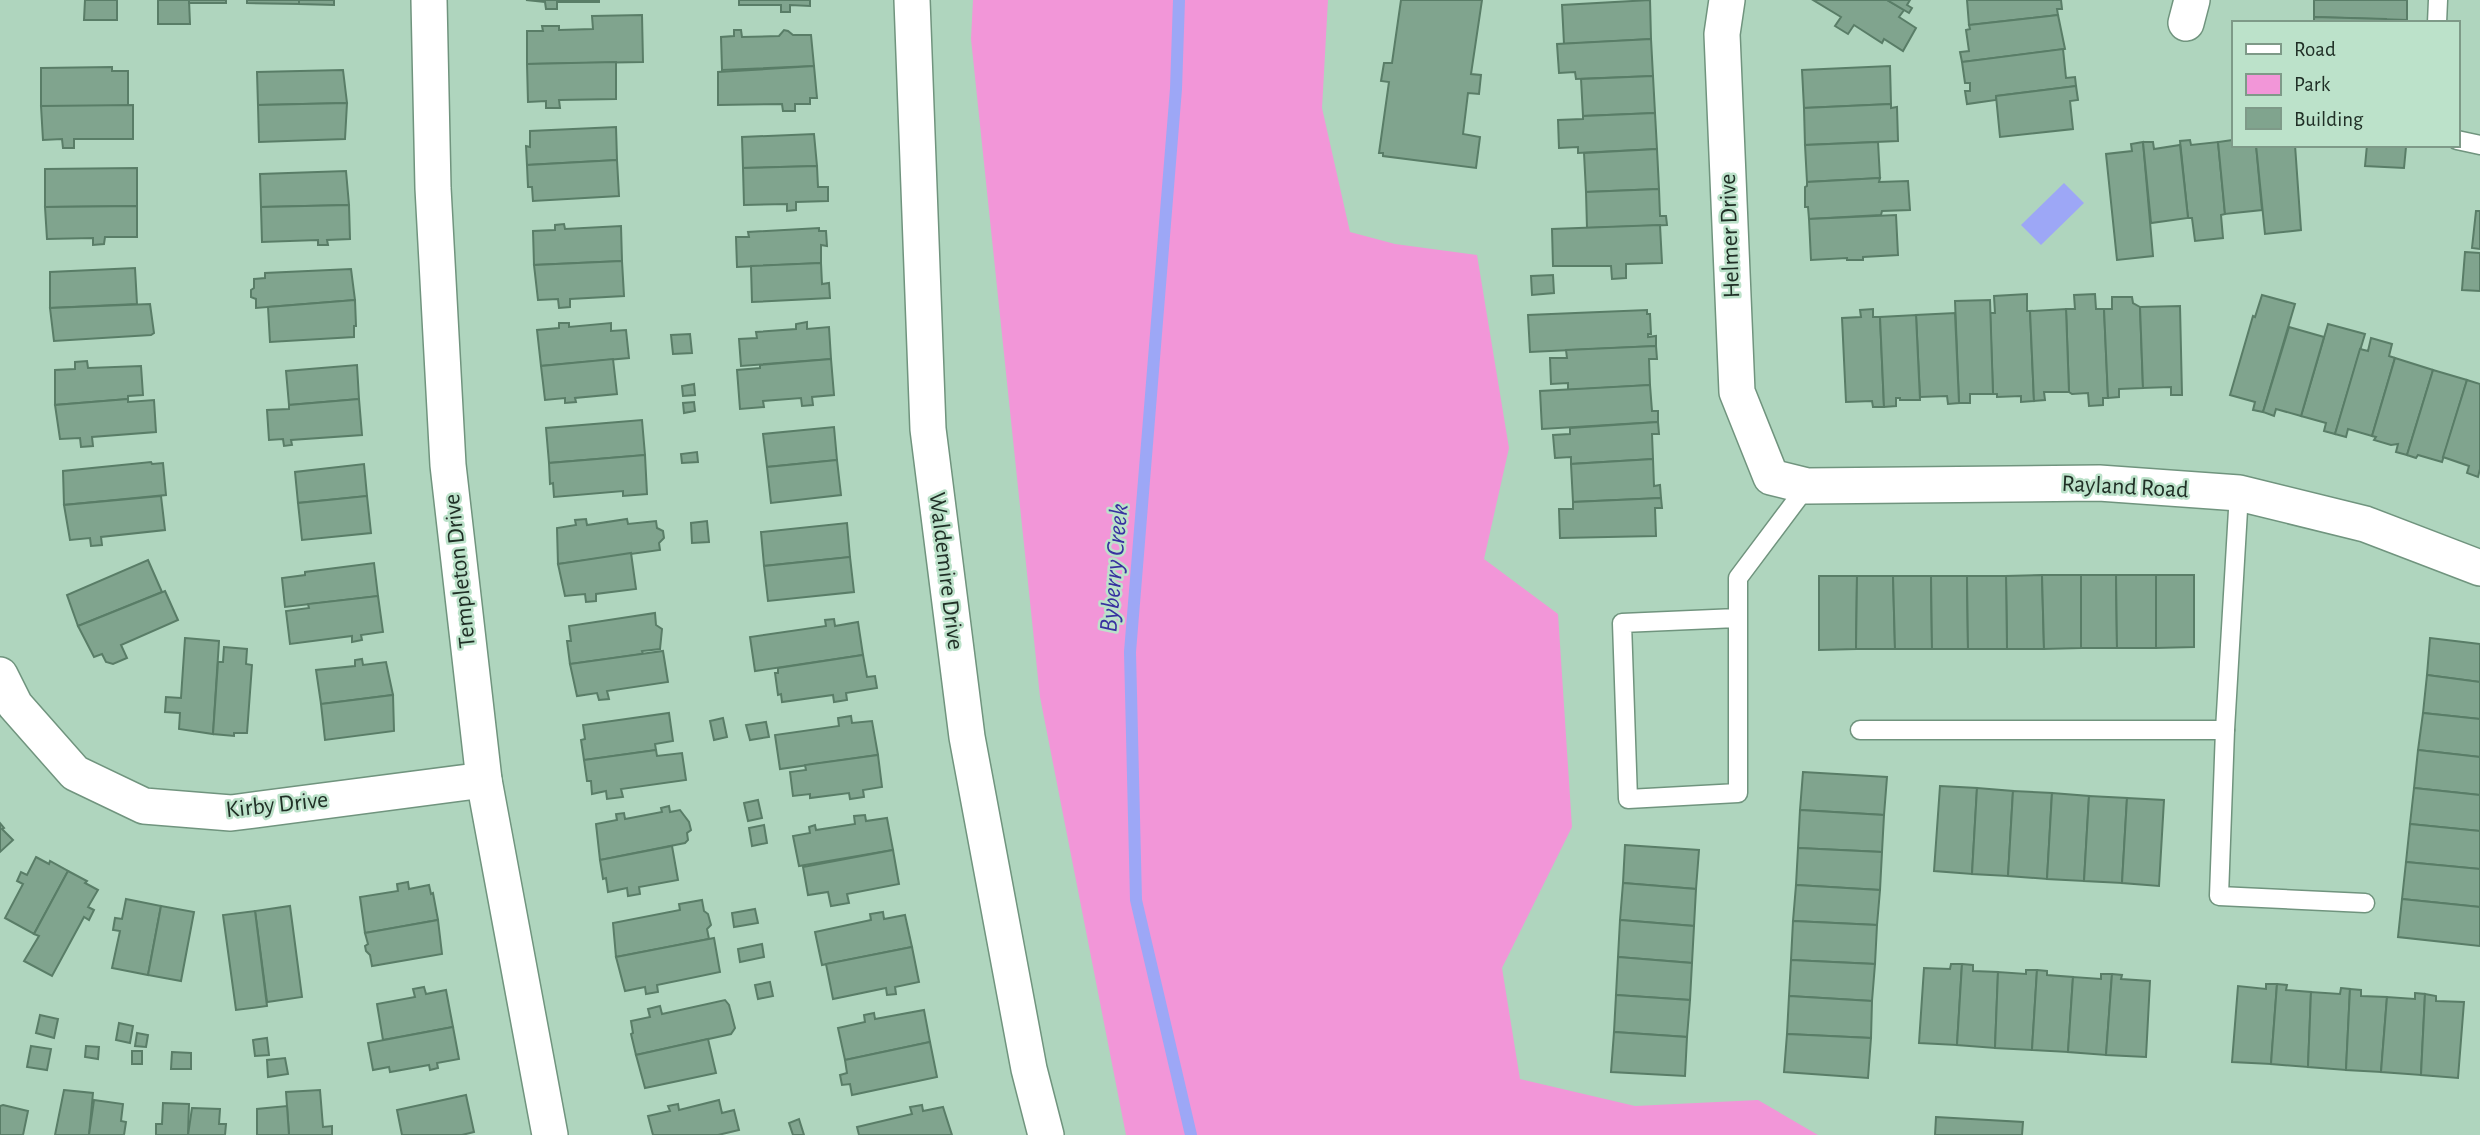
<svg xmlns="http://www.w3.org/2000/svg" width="2480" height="1135" font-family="'Alegreya Sans',sans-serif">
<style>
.green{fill:#f296d8}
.water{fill:#9da7f6}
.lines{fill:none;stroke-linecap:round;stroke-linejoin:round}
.stream{stroke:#9da7f6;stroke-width:12}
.building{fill:#80a48e;stroke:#597d67;stroke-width:2}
.lane-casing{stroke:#70947e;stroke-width:21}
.street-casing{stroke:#70947e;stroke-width:38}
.lane{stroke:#fff;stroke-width:18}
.street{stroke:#fff;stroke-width:35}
.labels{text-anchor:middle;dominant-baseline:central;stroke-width:5;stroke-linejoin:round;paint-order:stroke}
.street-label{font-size:24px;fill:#202f26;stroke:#bce2ca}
.water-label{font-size:26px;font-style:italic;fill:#3831a0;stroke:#bce2ca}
</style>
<rect width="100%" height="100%" fill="#afd5be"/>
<polygon class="green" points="973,0 1328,0 1322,108 1350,232 1395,244 1477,255 1509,448 1484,559 1558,614 1572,827 1502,968 1520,1079 1635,1106 1758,1100 1818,1135 1126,1135 1040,697 971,39"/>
<polygon class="water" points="2064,183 2084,203 2041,245 2021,225"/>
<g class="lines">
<polyline class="stream" points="1179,0 1176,89 1130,652 1136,900 1191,1135"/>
</g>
<g class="building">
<polygon points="85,0 117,0 117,20 84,20"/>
<polygon points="158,0 189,0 190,24 158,24"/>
<rect x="189" y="0" width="37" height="3"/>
<polygon points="247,0 299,0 299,4 247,3"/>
<polygon points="299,0 334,0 334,5 299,4"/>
<polygon points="526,0 599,0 599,2 557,2 557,9 546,9 545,2"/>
<polygon points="739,0 810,0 810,6 790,5 790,12 781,12 781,5 739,5"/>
<polygon points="1401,0 1482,0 1471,74 1481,75 1479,94 1468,93 1463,134 1480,137 1476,168 1383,156 1383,153 1379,153 1389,82 1381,81 1384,63 1392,63"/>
<polygon points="1650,0 1651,39 1564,44 1562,5"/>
<polygon points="1813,0 1887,0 1904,10 1899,17 1916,28 1903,51 1884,39 1882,43 1854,25 1848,34 1835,26 1841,17"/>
<polygon points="1887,0 1910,0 1907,5 1912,8 1909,13"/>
<polygon points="1967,0 2061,0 2062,9 2057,9 2058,15 1969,25"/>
<polygon points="2314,0 2407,0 2407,20 2314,17"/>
<polygon points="642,15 643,62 527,64 527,31 543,31 542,26 559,26 559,30 593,29 592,16"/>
<polygon points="2058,15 2065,49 1962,62 1960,52 1969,51 1966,30 1970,29 1969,25"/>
<polygon points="2314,17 2386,19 2386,23 2314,23"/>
<polygon points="734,30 741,30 742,37 779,36 784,30 788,31 793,35 811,35 814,66 722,70 721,37 734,36"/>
<polygon points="1651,39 1653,76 1576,79 1575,72 1559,73 1557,44"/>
<polygon points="2063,49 2066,78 2075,77 2076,86 1996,96 1996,100 1967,104 1965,91 1970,91 1970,83 1965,83 1962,62"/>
<polygon points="616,62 616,99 559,100 560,108 546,108 546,101 528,102 527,64"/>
<polygon points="814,66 817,98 810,98 810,104 795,104 795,111 783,111 782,104 718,105 718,72"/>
<polygon points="1890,66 1891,104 1804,108 1802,70"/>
<polygon points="112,67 112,71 128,71 128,106 41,106 41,68"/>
<polygon points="343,70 347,103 258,105 257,72"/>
<polygon points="1653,76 1655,113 1583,116 1581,79"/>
<polygon points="2076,86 2078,100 2070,101 2073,129 2000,137 1996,96"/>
<polygon points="347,103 345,139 259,142 258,105"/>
<polygon points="1891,104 1891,108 1897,107 1898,141 1805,145 1804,108"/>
<polygon points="133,105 133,139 74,139 74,148 63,148 62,139 43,140 41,106"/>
<polygon points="1655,113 1657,149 1578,153 1578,147 1559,148 1558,120 1583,119 1583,116"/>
<polygon points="616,127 617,160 527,165 526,146 530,147 530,131"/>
<polygon points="814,134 817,166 743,168 742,137"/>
<polygon points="2190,140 2191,145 2218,142 2225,214 2221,215 2223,238 2195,241 2192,218 2188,218 2180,141"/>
<polygon points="2233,140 2233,145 2256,145 2262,210 2225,214 2218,142"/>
<polygon points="1878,142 1880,178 1807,182 1805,145"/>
<polygon points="2143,142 2153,256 2117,260 2106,154 2132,151 2131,144"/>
<polygon points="2143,142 2153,142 2154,149 2180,145 2188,218 2151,223"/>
<polygon points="2256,145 2295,145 2301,230 2265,234"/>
<polygon points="2367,145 2406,147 2404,168 2365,166"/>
<polygon points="1657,149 1659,189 1586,192 1584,153"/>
<polygon points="617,160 619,196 533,201 532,187 528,187 527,165"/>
<polygon points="817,166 818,187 828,187 828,201 796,202 796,210 787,211 787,204 744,205 743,168"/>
<polygon points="137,168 137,206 45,207 45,169"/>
<polygon points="346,171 349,205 261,207 260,174"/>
<polygon points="1880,178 1879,182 1908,181 1910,210 1882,211 1881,215 1809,219 1808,207 1805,207 1805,187 1807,186 1807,182"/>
<polygon points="1659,189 1660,216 1666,216 1667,225 1587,228 1586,192"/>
<polygon points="349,205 350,239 327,240 328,245 318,245 318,240 262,242 261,207"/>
<polygon points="137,206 137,237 105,237 104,244 93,245 93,238 47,239 45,207"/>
<polygon points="2476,211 2480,211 2480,249 2472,248"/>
<polygon points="1896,215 1898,255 1863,257 1863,260 1847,260 1847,258 1811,260 1809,219"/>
<polygon points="564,224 565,229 621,226 622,261 534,265 533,231 555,230 555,225"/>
<polygon points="1660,225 1662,263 1626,264 1626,278 1612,279 1611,266 1553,266 1552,229"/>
<polygon points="819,228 819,231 826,231 827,246 821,245 821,263 737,267 736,237 749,237 748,232"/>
<polygon points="2465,252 2480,253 2480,291 2462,290"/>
<polygon points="622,261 624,296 570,299 570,307 559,308 558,299 538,300 534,265"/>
<polygon points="821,263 822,284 829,283 830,298 752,302 751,266"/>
<polygon points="135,268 137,304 50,308 50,272"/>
<polygon points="351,269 355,300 256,308 256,299 251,297 251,290 254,288 254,279 265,278 265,273"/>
<polygon points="1553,275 1554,293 1532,295 1531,276"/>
<polygon points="2027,294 2027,311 2030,311 2034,401 2021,402 2021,396 1997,397 1997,394 1993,394 1990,313 1995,313 1994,296"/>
<polygon points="2095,294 2096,309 2104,309 2108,398 2103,398 2103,405 2089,406 2088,393 2072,394 2069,392 2066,309 2075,309 2074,295"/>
<polygon points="2262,295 2295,304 2263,412 2253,410 2255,402 2230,395 2253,316 2255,317"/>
<polygon points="2112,297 2132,297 2133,303 2140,307 2143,388 2119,389 2119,397 2108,398 2104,309 2112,309"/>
<polygon points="355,300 356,326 354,326 354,337 270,342 268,307"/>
<polygon points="1990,300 1993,394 1970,394 1970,403 1959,403 1955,301"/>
<polygon points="150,304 154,333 151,335 54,341 50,308"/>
<polygon points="2180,306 2182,395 2171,395 2171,387 2143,388 2140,307"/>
<polygon points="1873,309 1873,317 1880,317 1884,407 1873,407 1872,401 1846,402 1842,318 1861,317 1860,310"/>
<polygon points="2066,309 2069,392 2044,392 2045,400 2034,401 2030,311"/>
<polygon points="1647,310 1647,314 1650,314 1651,334 1648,334 1648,337 1656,336 1656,346 1530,352 1528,315"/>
<polygon points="1955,313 1959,403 1948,404 1947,396 1920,397 1916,315"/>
<polygon points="1916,315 1920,400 1900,400 1900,398 1896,398 1896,406 1884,407 1880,317"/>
<polygon points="807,322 807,329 829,327 831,359 741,366 739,339 757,338 756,332 796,329 796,324"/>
<polygon points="559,323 569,323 569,327 611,323 611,331 626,330 629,358 541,366 537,330 559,328"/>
<polygon points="2328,324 2365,334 2335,434 2324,431 2326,423 2301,416"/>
<polygon points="2289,327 2324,337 2301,416 2276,409 2274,416 2263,412"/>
<polygon points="690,334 692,353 673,354 671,335"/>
<polygon points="2371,338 2392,344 2389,356 2395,358 2372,436 2348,429 2346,437 2335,434 2360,349 2368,351"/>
<polygon points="1656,346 1657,359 1649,359 1650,385 1568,390 1568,383 1551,384 1550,358 1567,358 1566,350"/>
<polygon points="2395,358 2433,370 2407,455 2396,452 2398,444 2391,445 2374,440 2376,437 2372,436"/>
<polygon points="613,359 617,394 575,398 576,402 565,403 565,398 545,400 541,366"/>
<polygon points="831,359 834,395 812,397 813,405 802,406 801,398 763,401 764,407 740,409 737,370 760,368 760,365"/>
<polygon points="87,361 88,368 141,366 143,395 128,396 128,399 55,405 55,370 75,369 75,362"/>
<polygon points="357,365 359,399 289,405 286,371"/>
<polygon points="2433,370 2467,380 2442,462 2418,455 2416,458 2407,455"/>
<polygon points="2467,380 2480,384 2480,469 2478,477 2467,473 2469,466 2443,457"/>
<polygon points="694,384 695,395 683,396 682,386"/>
<polygon points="1650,385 1652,411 1658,411 1658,422 1542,429 1540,391"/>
<polygon points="128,399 128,402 154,400 156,432 92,437 93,446 81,447 80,438 60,439 55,405"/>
<polygon points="359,399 362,435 291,440 292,445 284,446 283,439 269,440 267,410 289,409 289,405"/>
<polygon points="694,402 695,411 684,413 683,403"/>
<polygon points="642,420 645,455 549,463 546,428"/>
<polygon points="1658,422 1659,434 1652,434 1653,459 1571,464 1571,457 1555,458 1553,435 1570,434 1570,428"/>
<polygon points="834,427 837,460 767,467 763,434"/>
<polygon points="697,452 698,462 682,463 681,454"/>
<polygon points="645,455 647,494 623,496 623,491 554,497 553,483 550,484 549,463"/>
<polygon points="1653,459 1654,486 1660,485 1661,498 1573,502 1571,464"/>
<polygon points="837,460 841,495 771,503 767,467"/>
<polygon points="151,462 152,464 163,463 166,495 64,505 63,471"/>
<polygon points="364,464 367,496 298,503 295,472"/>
<polygon points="161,496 165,530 101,537 102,545 91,546 90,538 70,540 64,505"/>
<polygon points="367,496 371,533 302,540 298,503"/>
<polygon points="1661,498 1662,508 1655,508 1656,536 1560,538 1559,509 1573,509 1573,502"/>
<polygon points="586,519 587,525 627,519 628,524 656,521 657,528 663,531 664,538 659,543 660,550 558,564 557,528 576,525 575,520"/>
<polygon points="707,521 709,542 692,543 691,523"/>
<polygon points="847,523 850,557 764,566 761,532"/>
<polygon points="631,553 636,589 596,594 596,601 586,602 585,594 565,596 558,564"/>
<polygon points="850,557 854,592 768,601 764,566"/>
<polygon points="148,560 162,592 78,626 67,595"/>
<polygon points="374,563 378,596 285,607 282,578 305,575 305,572"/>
<polygon points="2042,575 2044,649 2007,649 2006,576"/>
<polygon points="2042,575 2081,575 2081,648 2044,649"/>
<polygon points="2081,575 2116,575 2117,648 2081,648"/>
<polygon points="2116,575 2156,575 2156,648 2117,648"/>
<polygon points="2156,575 2194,575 2194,647 2156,648"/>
<polygon points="1819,576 1857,576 1856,649 1819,650"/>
<polygon points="1857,576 1893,576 1895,649 1856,649"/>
<polygon points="1893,576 1931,576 1932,649 1895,649"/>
<polygon points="1931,576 1967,576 1968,649 1932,649"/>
<polygon points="1967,576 2006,576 2007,649 1968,649"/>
<polygon points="165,591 178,620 121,645 127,658 113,664 106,662 102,654 94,657 78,626"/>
<polygon points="378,596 383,632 361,635 362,640 352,642 352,636 290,644 286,611 309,608 308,604"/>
<polygon points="655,613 656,625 662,629 660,649 642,651 643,654 570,664 567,641 571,641 569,626"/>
<polygon points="834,619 835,626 858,622 863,655 755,671 750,637 826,626 825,620"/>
<polygon points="185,638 219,641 213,734 179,729 180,713 165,712 166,697 181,698"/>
<polygon points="2430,638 2480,644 2480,682 2427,675"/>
<polygon points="224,647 247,649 246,664 252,665 247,733 234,733 234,736 213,734 218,662 223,662"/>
<polygon points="663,651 668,682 607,691 609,699 599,700 597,693 577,696 570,664"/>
<polygon points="863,655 867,677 875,676 877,688 846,693 847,700 834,702 833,695 782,702 781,694 778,695 775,673 778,673 778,668"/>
<polygon points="362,659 363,665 386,662 393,695 321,704 316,670 355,666 355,660"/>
<polygon points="2427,675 2480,682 2480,719 2423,713"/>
<polygon points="393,695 394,731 325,740 321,704"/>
<polygon points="669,713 673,741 655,744 656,750 584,760 581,740 585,739 583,725"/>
<polygon points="2423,713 2480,719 2480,757 2418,750"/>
<polygon points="851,716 852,723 872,721 878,755 780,769 775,735 839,726 838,718"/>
<polygon points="723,718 727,737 714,740 710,721"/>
<polygon points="766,722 769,737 750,740 746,725"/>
<polygon points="656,750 657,756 682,753 686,780 621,789 623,797 607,799 606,791 592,794 591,781 587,781 584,760"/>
<polygon points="2418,750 2480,757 2480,795 2414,788"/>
<polygon points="878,755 882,787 863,790 864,797 850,799 849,793 810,798 810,794 793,796 790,772 806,770 805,765"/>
<polygon points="1803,772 1887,777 1884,815 1800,810"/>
<polygon points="1940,786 1977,788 1972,874 1934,871"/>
<polygon points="1977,788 2013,791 2008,876 1972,874"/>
<polygon points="2414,788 2480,795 2480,831 2410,824"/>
<polygon points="2013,791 2052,793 2047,879 2008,876"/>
<polygon points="2052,793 2089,796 2084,881 2047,879"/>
<polygon points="2089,796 2127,798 2122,883 2084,881"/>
<polygon points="2127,798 2164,800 2159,886 2122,883"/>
<polygon points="758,800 762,818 748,821 744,803"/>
<polygon points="669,806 670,812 680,810 689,822 691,830 687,833 688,840 685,843 600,860 596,824 617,820 616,814 624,813 625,819 662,812 661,808"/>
<polygon points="1800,810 1884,815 1882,852 1798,848"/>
<polygon points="865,815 866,821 887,818 893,850 799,866 793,836 810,833 809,827 815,825 816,830 855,824 854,816"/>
<polygon points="0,823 4,828 2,829 13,840 0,852"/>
<polygon points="2410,824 2480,831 2480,869 2406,862"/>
<polygon points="764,825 767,843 752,846 749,828"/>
<polygon points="1625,845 1699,850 1696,889 1623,883"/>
<polygon points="672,846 678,880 639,887 640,894 628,896 627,888 608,892 606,878 603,879 600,860"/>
<polygon points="1798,848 1882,852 1880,890 1796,885"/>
<polygon points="893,850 899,884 847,894 849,903 831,906 828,892 808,895 803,867"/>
<polygon points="36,857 49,864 50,861 68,871 34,934 5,918 23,884 17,881 21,872 27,875"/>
<polygon points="2406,862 2480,869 2480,907 2402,899"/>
<polygon points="68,871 87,881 85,883 98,890 88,907 94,910 89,920 84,917 52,976 24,961 39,936 34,934"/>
<polygon points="408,882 409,889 429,885 431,894 433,893 438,920 365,933 360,897 398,891 397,884"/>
<polygon points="1623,883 1696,889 1694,926 1620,920"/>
<polygon points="1796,885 1880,890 1877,925 1793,921"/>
<polygon points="126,899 161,906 148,975 112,968 120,931 113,930 115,918 122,919"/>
<polygon points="2402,899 2480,907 2480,946 2398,937"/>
<polygon points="702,900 704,911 708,914 711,925 707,929 709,939 616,957 613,923 680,910 679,904"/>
<polygon points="161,906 194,912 181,981 148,975"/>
<polygon points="290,906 302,997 267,1002 255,911"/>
<polygon points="755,909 758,923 734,927 732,913"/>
<polygon points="255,911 267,1006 236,1010 223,915"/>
<polygon points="883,912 884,919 905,915 912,947 822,965 815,932 871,920 870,914"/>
<polygon points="438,920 442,954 372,966 370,955 366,951 365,946 368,944 365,933"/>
<polygon points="1620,920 1694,926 1692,963 1618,957"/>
<polygon points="1793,921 1877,925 1875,964 1791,960"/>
<polygon points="714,938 720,972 657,985 658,992 646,994 645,987 625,991 616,957"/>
<polygon points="762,944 764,957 740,962 738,949"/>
<polygon points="912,947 919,982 895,987 896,994 887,995 886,988 833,999 826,964"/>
<polygon points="1618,957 1692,963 1690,1000 1616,995"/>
<polygon points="1791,960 1875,964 1872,1001 1789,996"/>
<polygon points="1951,964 1962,964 1957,1045 1919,1043 1924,968 1950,969"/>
<polygon points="1962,964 1973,965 1973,971 1998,972 1995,1048 1957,1045"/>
<polygon points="2026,970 2037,970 2032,1050 1995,1048 1998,972 2026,974"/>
<polygon points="2037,970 2047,971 2047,975 2073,977 2068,1052 2032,1050"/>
<polygon points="2101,974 2112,974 2106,1055 2068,1052 2073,977 2101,979"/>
<polygon points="2112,974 2122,975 2121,979 2150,981 2146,1057 2106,1055"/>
<polygon points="770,982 773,996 758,999 755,985"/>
<polygon points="2266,984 2277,984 2271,1064 2232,1062 2238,986 2266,989"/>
<polygon points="2277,984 2287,985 2286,990 2311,992 2308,1067 2271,1064"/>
<polygon points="424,987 426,994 446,990 453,1027 383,1040 377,1004 415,997 413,989"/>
<polygon points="2341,988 2350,989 2346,1070 2308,1067 2311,992 2340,994"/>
<polygon points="2350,989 2361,990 2361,996 2387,997 2381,1072 2346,1070"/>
<polygon points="2415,993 2425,994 2421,1075 2381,1072 2387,997 2415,999"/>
<polygon points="2425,994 2436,996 2436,1001 2464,1002 2458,1078 2421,1075"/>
<polygon points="1616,995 1690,1000 1687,1037 1614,1032"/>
<polygon points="1789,996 1872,1001 1871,1038 1787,1034"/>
<polygon points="725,1000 729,1005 735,1028 731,1034 636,1055 631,1034 633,1033 631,1021 650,1017 648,1009 660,1006 662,1014"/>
<polygon points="924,1010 930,1042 845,1060 838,1028 865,1022 864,1015 874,1013 875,1019"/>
<polygon points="40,1015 58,1019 54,1038 36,1033"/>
<polygon points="119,1023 133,1026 130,1043 116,1040"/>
<polygon points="453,1027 459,1059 437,1063 438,1068 430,1070 429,1065 390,1072 389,1067 373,1070 368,1043"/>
<polygon points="1614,1032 1687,1037 1685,1076 1611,1072"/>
<polygon points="137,1033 148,1035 146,1047 135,1046"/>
<polygon points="1787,1034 1871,1038 1868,1078 1784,1072"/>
<polygon points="267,1038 269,1055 255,1056 253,1040"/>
<polygon points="708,1039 716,1073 645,1088 636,1055"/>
<polygon points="930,1042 937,1077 852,1095 850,1084 842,1085 840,1075 847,1073 845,1060"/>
<polygon points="31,1046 51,1049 47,1070 27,1067"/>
<polygon points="86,1046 99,1047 98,1059 85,1057"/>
<rect x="132" y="1051" width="10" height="13"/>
<polygon points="172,1052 191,1053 191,1069 171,1069"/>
<polygon points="285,1058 288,1074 268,1077 267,1060"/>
<polygon points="64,1090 93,1093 89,1135 55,1135"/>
<polygon points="320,1090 323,1127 332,1126 332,1135 289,1135 286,1092"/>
<polygon points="466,1095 474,1132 462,1135 402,1135 397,1110"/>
<polygon points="94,1100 123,1104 121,1121 126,1122 124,1135 89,1135"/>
<polygon points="719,1100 722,1113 734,1110 739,1130 718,1135 653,1135 648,1116 670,1111 668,1106 678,1104 679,1110"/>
<polygon points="163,1103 189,1104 188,1135 156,1135 156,1124 162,1124"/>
<polygon points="3,1105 28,1111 23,1135 0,1135 0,1106"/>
<polygon points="922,1105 923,1111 943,1107 952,1135 859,1135 857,1127 912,1114 910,1107"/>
<polygon points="287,1106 289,1135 257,1135 257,1109"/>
<polygon points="192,1108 220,1109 219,1124 226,1124 225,1135 188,1135"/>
<polygon points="1936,1117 2023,1122 2022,1135 1935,1135"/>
<polygon points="799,1119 804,1135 793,1135 789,1123"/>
</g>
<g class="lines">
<defs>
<g id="lane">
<polyline points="2437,23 2438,0"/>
<polyline points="2457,140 2480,145"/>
<polyline points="1737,618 1622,623 1628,799 1738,793 1738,578 1807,486"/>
<polyline points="1860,730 2225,730 2239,493"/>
<polyline points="2225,730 2219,896 2365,903"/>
</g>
<g id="street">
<polyline points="429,0 433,188 448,465 484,780 550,1135"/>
<polyline points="912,0 928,429 967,737 1029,1069 1046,1135"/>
<polyline points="1727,0 1722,34 1737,392 1771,477 1807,486 2099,483 2239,493 2365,524 2480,568"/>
<polyline points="2186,23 2192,0"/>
<polyline points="0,675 15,705 75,773 144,806 231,813 484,780"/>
</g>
</defs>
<use href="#lane" class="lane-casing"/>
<use href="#street" class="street-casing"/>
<use href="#lane" class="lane"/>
<use href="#street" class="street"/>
</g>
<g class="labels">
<g class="street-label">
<text transform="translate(1730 236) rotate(-92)">Helmer Drive</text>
<text transform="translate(2125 487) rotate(3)">Rayland Road</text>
<text transform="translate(460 571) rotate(-96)">Templeton Drive</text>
<text transform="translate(946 571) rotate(83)">Waldemire Drive</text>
<text transform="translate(277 805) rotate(-6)">Kirby Drive</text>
</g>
<g class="water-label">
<text transform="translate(1114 568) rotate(-85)">Byberry Creek</text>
</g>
</g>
<rect x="2232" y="21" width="228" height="126" fill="#bce2ca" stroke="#7e9a88" stroke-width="2"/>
<rect x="2246" y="44" width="35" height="10" fill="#ffffff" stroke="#7e9a88" stroke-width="2"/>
<text x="2294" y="56" font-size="21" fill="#202f26">Road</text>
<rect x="2246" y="74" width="35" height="21" fill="#f296d8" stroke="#7e9a88" stroke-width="2"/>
<text x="2294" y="91" font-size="21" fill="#202f26">Park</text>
<rect x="2246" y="108" width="35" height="21" fill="#80a48e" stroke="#7e9a88" stroke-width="2"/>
<text x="2294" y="126" font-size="21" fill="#202f26">Building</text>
</svg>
